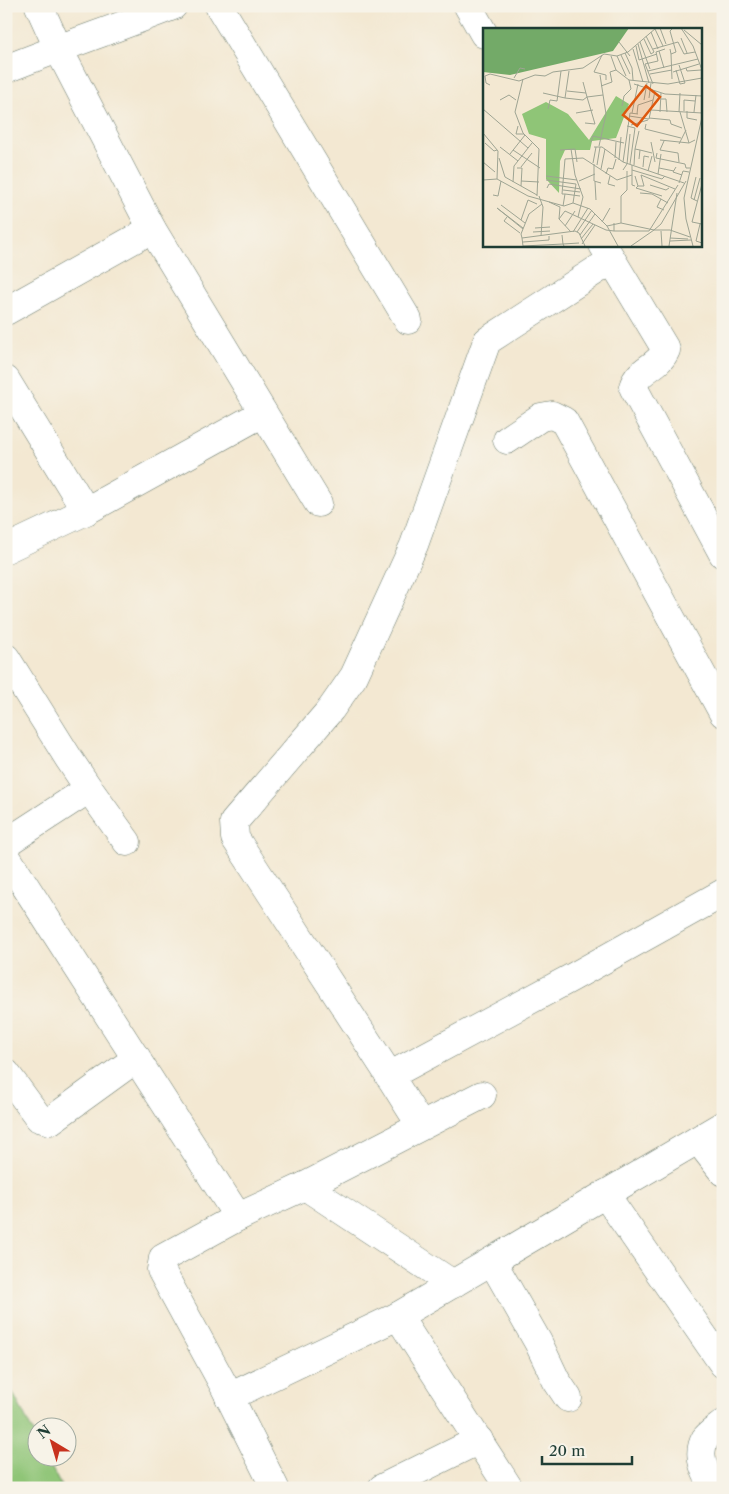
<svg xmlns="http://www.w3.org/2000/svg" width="729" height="1494" font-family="'Libre Caslon Text',serif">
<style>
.green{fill:#8fc577;stroke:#578156}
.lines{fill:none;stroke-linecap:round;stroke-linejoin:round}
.street-casing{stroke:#69796b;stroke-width:29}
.street{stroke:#fff;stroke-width:28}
.inset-road{fill:none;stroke:#9ea493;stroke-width:1}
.view{fill:#de580e;fill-opacity:0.15;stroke:#de580e;stroke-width:2.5}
.inset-edge{fill:none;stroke:#1f3d34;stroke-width:2.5}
</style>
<rect width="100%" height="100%" fill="#f7f3e8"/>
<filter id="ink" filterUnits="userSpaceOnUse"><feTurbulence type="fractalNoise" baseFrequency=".02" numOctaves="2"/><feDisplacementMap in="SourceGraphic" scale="10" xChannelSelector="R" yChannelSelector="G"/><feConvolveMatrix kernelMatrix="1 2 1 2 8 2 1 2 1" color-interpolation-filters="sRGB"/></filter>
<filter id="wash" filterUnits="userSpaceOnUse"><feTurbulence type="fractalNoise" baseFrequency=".0096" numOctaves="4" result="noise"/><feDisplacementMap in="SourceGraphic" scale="20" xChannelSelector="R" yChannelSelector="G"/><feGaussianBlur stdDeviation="1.12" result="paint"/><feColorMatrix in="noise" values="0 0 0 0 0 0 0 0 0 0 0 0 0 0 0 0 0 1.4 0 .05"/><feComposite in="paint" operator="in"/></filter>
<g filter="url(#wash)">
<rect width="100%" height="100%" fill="#f3e8d2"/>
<polygon class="green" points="6,1379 37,1440 38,1456 46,1457 62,1488 6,1488"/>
</g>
<g filter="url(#ink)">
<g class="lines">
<defs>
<g id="street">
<polyline points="39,6 58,48 152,229 318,503"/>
<polyline points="219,6 408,320"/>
<polyline points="468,6 484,34"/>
<path d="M6,69C61,47 117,28 173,6"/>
<path d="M603,245L666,350C659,367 639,368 633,387L723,554"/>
<polyline points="6,311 152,229"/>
<polyline points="6,380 86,511"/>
<polyline points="507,440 541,417 552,415 564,421 723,713"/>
<polyline points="6,549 86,511 263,413"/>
<polyline points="6,658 69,759 89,789 6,843"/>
<polyline points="89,789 127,842"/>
<polyline points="6,856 238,1217"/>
<polyline points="6,1073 39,1118 50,1121 137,1058"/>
<polyline points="389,1076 571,978 723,893"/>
<polyline points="421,1126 384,1067 235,838 234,822 331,709 354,676 414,545 487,341 612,260"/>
<polyline points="698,1140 723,1172"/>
<polyline points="305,1186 453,1284"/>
<polyline points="605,1194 723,1364"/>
<polyline points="492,1261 538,1342 556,1380 568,1398"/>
<polyline points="398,1316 509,1488"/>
<polyline points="229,1397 398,1316 723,1125"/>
<polyline points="275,1488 223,1384 161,1270 163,1258 238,1217 305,1186 482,1095"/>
<polyline points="382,1488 479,1440"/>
<path d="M715,1488C706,1475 696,1455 705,1439C708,1434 718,1428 723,1424"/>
</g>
</defs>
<use href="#street" class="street-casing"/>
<use href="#street" class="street"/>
</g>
</g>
<g transform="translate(483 28)">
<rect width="219" height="219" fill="#f3e8d2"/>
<path d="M133,68L146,76L133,110L109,113L107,122H82L77,133L76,165L63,151V111L46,106L39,86L63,74L85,86L106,112Z" fill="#8fc577"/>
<path d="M0,0H146L130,23L27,47L0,44Z" fill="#73aa68"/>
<path class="inset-road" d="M177,0L183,16M198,0L210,18L219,42M172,1L180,18M201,2L219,17M168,4L175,21M163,8L171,24L168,26M198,10L204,25M161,11L168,26M136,14L147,28M157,14L167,41M155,16L166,55M153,18L156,32L174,26M150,21L160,54M170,21L195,14L201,26L212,24M187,21L188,26L193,24L187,3L190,0M176,23L181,40M142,25L149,40L150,52M188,26L189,51M119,27L111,44L123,47V52M138,27L147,46M128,28L133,42L146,52L185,56L219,50M134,28L143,48M203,40L204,43L218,42M193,42L197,56L202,55L196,37M86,43L82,70L100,72L104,69L100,54M165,43L215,31M190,44L216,36M167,46L189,42M31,50L37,40L42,41M40,51L32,84L40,105L56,121L54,168M151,56L182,66L219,68M170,56L162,36L175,33L173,24L182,21M7,57L3,55L2,48L7,46L36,53L52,47L62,48L70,44L100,40L121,26L134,28L145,24L173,0M118,58L129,54L127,44L133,42M84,63L103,65M60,65L82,70M166,70L168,55M178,71H183L184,84M17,72L26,67L33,72M161,72L164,55M139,78L141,68L148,61L146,52M0,81L45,120M65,81L67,72L74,73L78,43M168,82L219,85M201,83V72L212,73M204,83V90L214,92M177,84L178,65M196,84L197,65M197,84L206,115L212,112M211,84L213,67M93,85L110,82M149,85L155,56M154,86L155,77L170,72M146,88L166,91L172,63M166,90L187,92L188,96L199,100M102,95L112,96L104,69L120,67M163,96L162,101L198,110M148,97L165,92M35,98L33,106H41M144,98L152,100L147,136M156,103L152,121L157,122M0,105L15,123L14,151M177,112L206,115M181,113L177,122L195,125L196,134M108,114L110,108L141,115M168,114L172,134M2,115L11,123L14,122M196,116L203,102M116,118L123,86L117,47M17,119L35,133M111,119H119L140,134L201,155M88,121L92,147L100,169L95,189M30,122L57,140M77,122L92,121L94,134M174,125L173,130L202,136L203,140H207M27,126L42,107M16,130L22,149L54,167M132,130L133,114M156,131L157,122L169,125M136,132L138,109M0,134L12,144M140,134L147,85L155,86M110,135L113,119M111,136V153L118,155M114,137L117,119M149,137V157L152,158M151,137L152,121M38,139L49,125M160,139L161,128L166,129M193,139L190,144L199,147M34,140H39L38,158M176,140L191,143M118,141L122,121M140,142L144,136L147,106M149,142L179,151L182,148M165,143L169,128M123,146L125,140L130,141L133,131M175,146L178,126M158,147L192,161M63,148L94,152M127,148L125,156L132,158M152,148L155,158H161L158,147M213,149L208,170L214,173M0,152L14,151L45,168L81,178L90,175L107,181L124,198L138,195L171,202L178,196L203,153M63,152L93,156L90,175M38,153L56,154M96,153L112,146M30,154L31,138L49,115M112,154L113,172M196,155L200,143L206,144M219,156L209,194L219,196M167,157L183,162L186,160M155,158L153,160L179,168M64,160L66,156L98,161M80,162L97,164M157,165L169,166L185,175M82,166H79L82,131L100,130L134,152L149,147M10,167L15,168L18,153M56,168L60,179L58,208M178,171L174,179L181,182M211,172L217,150M66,174L77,179L76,191L88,204M18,177L42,195M80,178L82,166L97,168M24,189L21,193L37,205M76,191L82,183L123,202L131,203M38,192L45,172L54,176M119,194L127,180M131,195V203H166L195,157M138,195V168L144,162V143M217,196L213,213L219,215M82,198L92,183M124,198L135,218M52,200L67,199M40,201L14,180L40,200M178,203L179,218M50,204L67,203M90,204L105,180M94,204L109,182M97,207L112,186M39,210L38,206L46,186L59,176M187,210L205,211M98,211L110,196M187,213L208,212M40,214L66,212V208M99,216L112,197M40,218L39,210L92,203L96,205L102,218M40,218L80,216L79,207M81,218L80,216L96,215M148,218L171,202H187L207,209M186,218L194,165M210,218L203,191L201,170L219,89"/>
<path class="view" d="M163,58L177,69L154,98L140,87Z"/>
<rect width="219" height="219" class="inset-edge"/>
</g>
<rect width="729" height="1494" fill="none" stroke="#f7f3e8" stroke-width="25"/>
<g transform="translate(52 1442) rotate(322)"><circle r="24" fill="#f7f3e8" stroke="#a1aaa0"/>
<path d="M0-4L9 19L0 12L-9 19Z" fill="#c8321e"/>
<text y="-8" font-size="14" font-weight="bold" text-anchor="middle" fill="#1f3d34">N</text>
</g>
<path d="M542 1456v8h90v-8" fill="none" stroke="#1f3d34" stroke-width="2.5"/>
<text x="549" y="1456" font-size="15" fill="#1f3d34" stroke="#f7f3e8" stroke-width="4" paint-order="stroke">20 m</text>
</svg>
